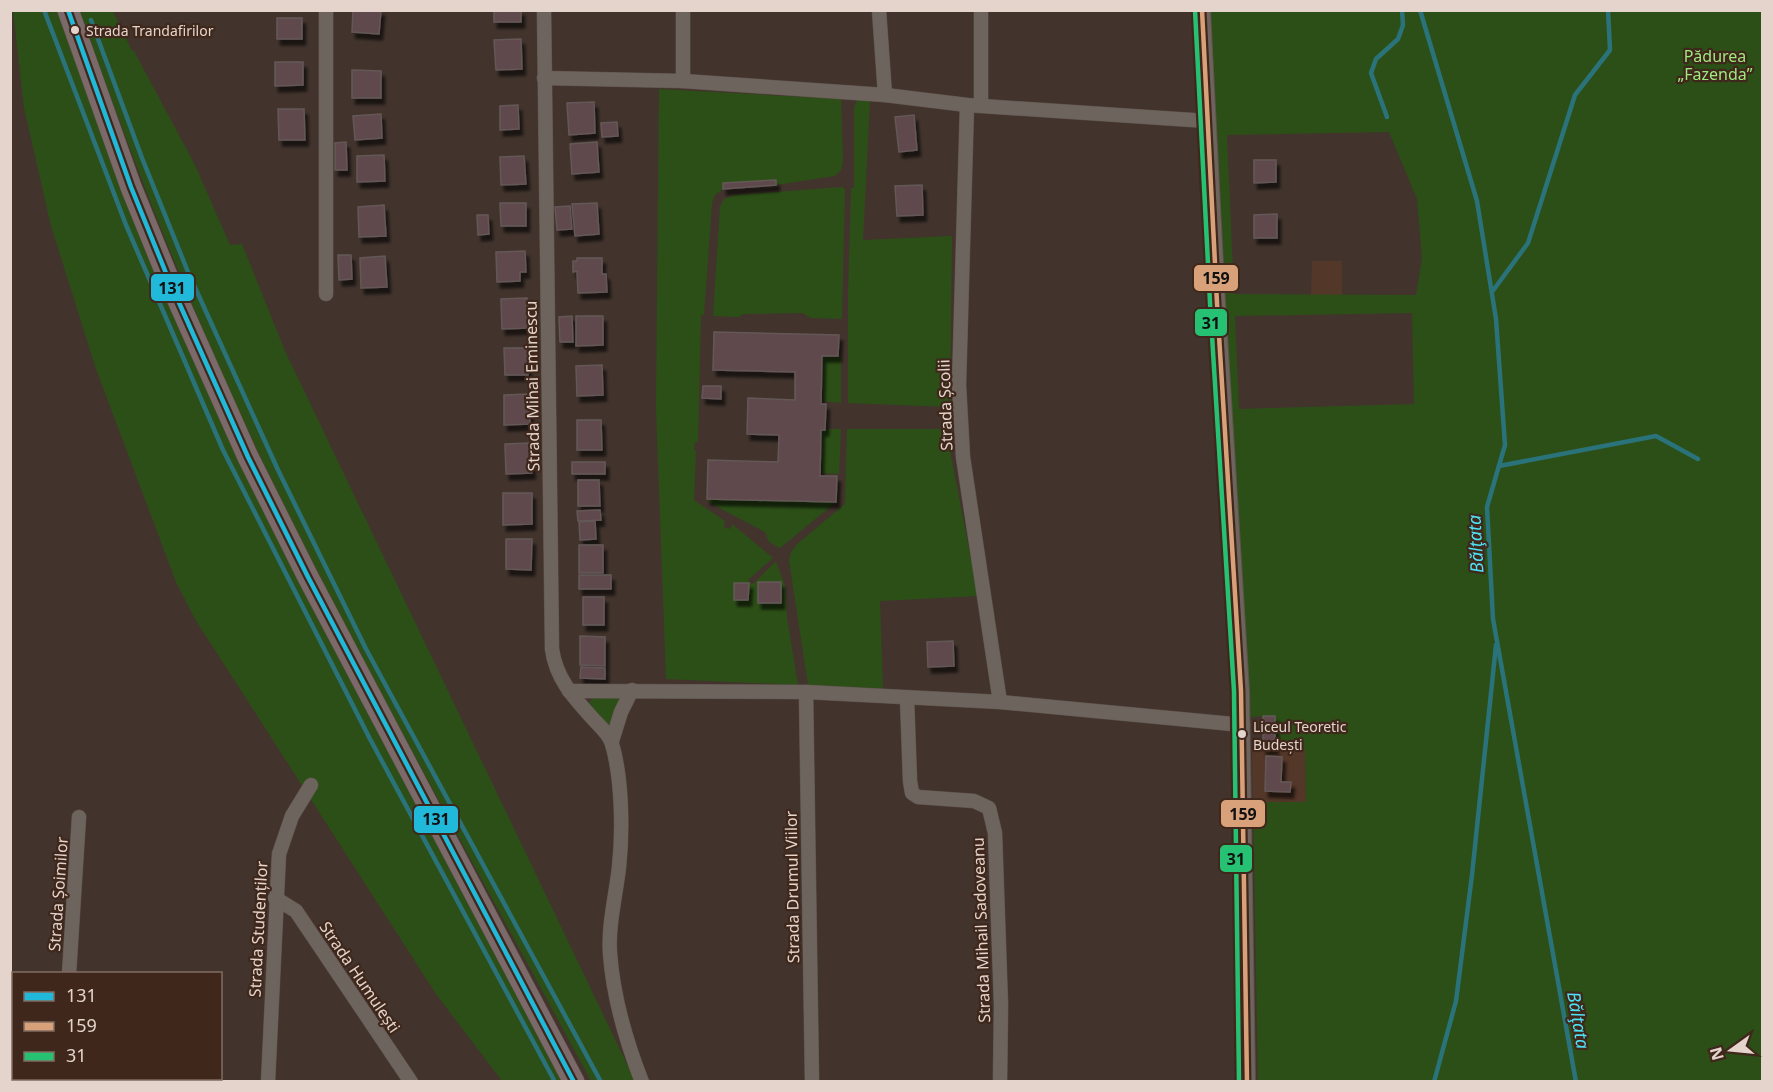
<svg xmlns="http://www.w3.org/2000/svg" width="1773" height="1092" font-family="'Noto Sans',sans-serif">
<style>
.built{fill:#533728}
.green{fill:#2c4f17;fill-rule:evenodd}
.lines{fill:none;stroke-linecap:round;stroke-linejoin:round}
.stream{stroke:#2b737b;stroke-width:4.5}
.building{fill:#5f484d;stroke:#645857;stroke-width:1.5;filter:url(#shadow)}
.minor-casing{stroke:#5d514a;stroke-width:15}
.tertiary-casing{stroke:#5d514a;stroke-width:18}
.trunk-casing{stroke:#5d514a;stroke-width:22}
.minor{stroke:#6e645e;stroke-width:14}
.tertiary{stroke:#6e645e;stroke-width:16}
.trunk{stroke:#7b6a69;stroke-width:21}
.bus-1-casing{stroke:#3f271b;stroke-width:9}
.bus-2-casing{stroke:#3f271b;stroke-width:9}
.bus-3-casing{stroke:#3f271b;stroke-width:9}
.bus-1{stroke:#20b9da;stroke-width:4.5}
.bus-2{stroke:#d9a179;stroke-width:4.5}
.bus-3{stroke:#26c172;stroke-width:4.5}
.bus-dot{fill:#e4d4cc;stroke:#3f271b;stroke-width:2}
.labels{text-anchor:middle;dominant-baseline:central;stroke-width:4.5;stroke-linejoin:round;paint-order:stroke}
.bus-label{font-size:14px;fill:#e4d4cc;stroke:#3f271b;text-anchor:start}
.park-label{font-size:16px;fill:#9fe97f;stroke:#3f271b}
.street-label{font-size:16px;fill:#e4d4cc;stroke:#3f271b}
.water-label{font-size:18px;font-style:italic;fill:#4ce3f5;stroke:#3f271b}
.line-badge{stroke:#3f271b;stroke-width:2}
.pale-badge-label{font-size:16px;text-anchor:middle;font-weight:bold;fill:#111}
</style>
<defs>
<filter id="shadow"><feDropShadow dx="3.5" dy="6" stdDeviation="1.5" flood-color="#0009"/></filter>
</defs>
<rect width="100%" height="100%" fill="#42342d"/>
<g class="built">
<polygon points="1312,261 1342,261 1342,295 1311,295"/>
<polygon points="1252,749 1305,749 1306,802 1253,802"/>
</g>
<g class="green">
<polygon points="13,11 58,11 122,183 566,1081 502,1081 436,994 195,619 176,582 96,369 51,226 24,108"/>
<path d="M80,11H113L131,49L134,51L195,165L230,245L242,244L285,351L635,1081H591C481,876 366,673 264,464C193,316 134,165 80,11Z"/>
<path d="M1211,11H1762V1081H1258L1253,802H1306L1305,749H1275V716L1250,717L1231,408ZM1389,132L1417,199L1422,258L1416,295L1234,294L1227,135ZM1412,313L1414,404L1239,409L1235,316Z"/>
<polygon points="659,89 841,99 843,161 841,170 835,176 776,185 776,180 723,183 723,189 715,195 712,203 704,315 701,315 698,442 695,442 694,450 696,451 694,500 725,521 724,527 730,529 732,524 773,558 748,580 750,583 753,584 776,561 785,586 787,618 798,685 666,679 656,408"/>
<polygon points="857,100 870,100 863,240 952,236 950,407 848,403 848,295 851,188 854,188 854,108"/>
<polygon points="842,187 845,189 842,319 811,318 802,313 743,314 739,317 713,316 720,207 724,199 735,195"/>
<polygon points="823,357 841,357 841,403 823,401"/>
<polygon points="827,429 841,429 839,474 822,473 822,430 827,430"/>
<polygon points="847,429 949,429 949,445 978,596 880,601 883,690 808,685 789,560 791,552 797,544 845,504"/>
<polygon points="707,499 836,502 780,548 769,542 765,532 712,504"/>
<polygon points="619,696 620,699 612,726 608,728 588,705 593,697"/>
</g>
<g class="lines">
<g class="stream">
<polyline points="44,10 126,225 223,450 370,739 555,1082"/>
<polyline points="1420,10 1477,201 1496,319 1505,445 1487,507 1493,619 1576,1082"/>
<polyline points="91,20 142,158 188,272 278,470 366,649 601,1082"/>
<polyline points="1387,117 1371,73 1376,59 1398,39 1403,25 1402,10"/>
<polyline points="1492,292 1528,243 1575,95 1610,50 1608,10"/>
<polyline points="1499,466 1656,436 1698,459"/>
<polyline points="1434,1082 1456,1001 1472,875 1496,645"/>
</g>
</g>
<g class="building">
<polygon points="353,10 381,10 379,34 352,32"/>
<rect x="494" y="10" width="27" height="12"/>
<rect x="277" y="18" width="25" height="21"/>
<polygon points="521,39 522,69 496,70 494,40"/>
<polygon points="275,62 303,62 303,85 275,86"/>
<polygon points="352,70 381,71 381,98 352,98"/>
<polygon points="594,102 595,133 569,135 567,103"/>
<polygon points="518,105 519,129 500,130 500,106"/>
<polygon points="278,109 304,109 305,140 279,140"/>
<polygon points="381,114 382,138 355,140 353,116"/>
<polygon points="914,115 917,150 899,152 895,117"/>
<polygon points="617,122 618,136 602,137 601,123"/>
<polygon points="346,142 347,170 335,170 335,143"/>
<polygon points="597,142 599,172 572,174 570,144"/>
<polygon points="384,155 385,181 357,182 357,156"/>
<polygon points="524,156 526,184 501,185 500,157"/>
<polygon points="1254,160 1276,160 1276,182 1254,183"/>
<polygon points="776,180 776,185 723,189 723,183"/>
<polygon points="922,185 923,215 897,216 895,186"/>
<polygon points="500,203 526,203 526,226 501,226"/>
<polygon points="597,203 599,234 575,236 572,204"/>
<polygon points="384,205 386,236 359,237 358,207"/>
<polygon points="570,206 572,229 557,230 555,207"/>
<polygon points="1277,214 1277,238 1254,238 1254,215"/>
<polygon points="477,215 488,215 489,234 478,235"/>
<polygon points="525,251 526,272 520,272 520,281 497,282 496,252"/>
<polygon points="338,255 351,255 352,279 339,280"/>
<polygon points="385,256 387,287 361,288 360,258"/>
<polygon points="577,258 602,258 602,274 606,274 607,292 578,293 577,271 573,272 573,261 577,261"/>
<polygon points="527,298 528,328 502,329 501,299"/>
<polygon points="572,316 573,342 560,342 559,317"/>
<polygon points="576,316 603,316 603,345 576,346"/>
<polygon points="714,332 839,335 838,356 822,356 821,404 826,404 825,430 821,430 820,476 837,476 836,502 707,499 708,460 778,462 779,435 747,434 748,398 795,400 795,372 713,370"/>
<polygon points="504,348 528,348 528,375 505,375"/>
<polygon points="602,365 603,395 577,396 576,366"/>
<polygon points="703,386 721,386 721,399 702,398"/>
<polygon points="529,394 530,424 504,425 504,395"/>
<polygon points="577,420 601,420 602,450 577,450"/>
<polygon points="530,443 532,473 506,474 505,444"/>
<rect x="572" y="462" width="33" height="12"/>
<polygon points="578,480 599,480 600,506 578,506"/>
<polygon points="503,493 532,493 532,524 503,525"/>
<polygon points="600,510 601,520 578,521 577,511"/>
<polygon points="595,521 596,539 580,540 579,522"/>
<polygon points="506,539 532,539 531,570 506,569"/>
<rect x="579" y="545" width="24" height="28"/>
<rect x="579" y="575" width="32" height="14"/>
<rect x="758" y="582" width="23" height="21"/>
<polygon points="734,583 749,583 748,600 734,600"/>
<rect x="583" y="597" width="21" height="28"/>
<polygon points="580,636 605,637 605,666 580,665"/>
<polygon points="953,641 954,666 928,667 927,642"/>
<polygon points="581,667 605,668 605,679 580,678"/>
<rect x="1263" y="716" width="12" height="33"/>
<polygon points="1266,756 1282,757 1281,782 1291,782 1290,792 1265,791"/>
</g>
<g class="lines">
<defs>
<g id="minor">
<polyline points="326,10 326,294"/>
<path d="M544,10L552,649C556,680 576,700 596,722C602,728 610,736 612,744C622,778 623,831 619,867C616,895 608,925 610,953C613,997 626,1041 642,1082"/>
<polyline points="683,10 683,81"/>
<polyline points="879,10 885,95"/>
<polyline points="981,10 981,105"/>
<polyline points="544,78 683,81 885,95 967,105 1207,121"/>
<polyline points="967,105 959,385 963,457 1000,702"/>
<polyline points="569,691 806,692 1000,702 1243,725"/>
<polyline points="806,692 812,1082"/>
<polyline points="907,698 910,781 912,793 918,797 974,801 989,808 995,833 1001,1005 1000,1082"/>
<polyline points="612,741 621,712 632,690"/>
<polyline points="275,898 296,911 411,1082"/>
<polyline points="69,974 79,817"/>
<polyline points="63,1082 63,1078"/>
<polyline points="268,1082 279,854 292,816 311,785"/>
</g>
<polyline id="tertiary" points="1202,10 1217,303 1241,691 1247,1082"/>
<polyline id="trunk" points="68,10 131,187 168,278 248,457 308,577 574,1082"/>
</defs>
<use href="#minor" class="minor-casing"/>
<use href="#tertiary" class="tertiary-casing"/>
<use href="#trunk" class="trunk-casing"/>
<use href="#minor" class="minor"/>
<use href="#tertiary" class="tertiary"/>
<use href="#trunk" class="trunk"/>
<defs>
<polyline id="bus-1" points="68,10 131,187 168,278 248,457 308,577 574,1082"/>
<polyline id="bus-2" points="1202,10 1217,303 1241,691 1247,1082"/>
<polyline id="bus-3" points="1195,10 1210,303 1234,691 1239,1082"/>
</defs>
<use href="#bus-1" class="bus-1-casing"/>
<use href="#bus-2" class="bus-2-casing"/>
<use href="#bus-3" class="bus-3-casing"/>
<use href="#bus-1" class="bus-1"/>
<use href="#bus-2" class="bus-2"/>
<use href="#bus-3" class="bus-3"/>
</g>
<g class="bus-dot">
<circle cx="75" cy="30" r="5"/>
<circle cx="1242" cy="734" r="5"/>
</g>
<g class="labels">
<g class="bus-label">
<text x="86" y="30">Strada Trandafirilor</text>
<text x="1253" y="726">Liceul Teoretic<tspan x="1253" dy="18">Budești</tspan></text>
</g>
<g class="park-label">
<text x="1715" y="56">Pădurea<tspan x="1715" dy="18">„Fazenda”</tspan></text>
</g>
<g class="street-label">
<text transform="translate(532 386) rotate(-91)">Strada Mihai Eminescu</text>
<text transform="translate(945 405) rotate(-92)">Strada Școlii</text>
<text transform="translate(792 887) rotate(-91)">Strada Drumul Viilor</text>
<text transform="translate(58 894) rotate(-86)">Strada Șoimilor</text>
<text transform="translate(258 929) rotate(-87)">Strada Studenților</text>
<text transform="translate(981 930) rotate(-92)">Strada Mihail Sadoveanu</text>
<text transform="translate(360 977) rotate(56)">Strada Humulești</text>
</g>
<g class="water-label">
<text transform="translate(1475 544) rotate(-93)">Bălţata</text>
<text transform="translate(1579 1020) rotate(80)">Bălţata</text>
</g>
</g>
<g class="line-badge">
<rect x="1193" y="264" width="46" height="28" rx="6" fill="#d9a179"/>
<rect x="150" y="273" width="45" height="29" rx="6" fill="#20b9da"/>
<rect x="1194" y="308" width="34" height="29" rx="6" fill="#26c172"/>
<rect x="1220" y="799" width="46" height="29" rx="6" fill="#d9a179"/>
<rect x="413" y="805" width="46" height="29" rx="6" fill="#20b9da"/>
<rect x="1219" y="844" width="34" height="29" rx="6" fill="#26c172"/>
</g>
<g class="pale-badge-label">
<text x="1216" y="284">159</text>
<text x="172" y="294">131</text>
<text x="1211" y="329">31</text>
<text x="1243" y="820">159</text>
<text x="436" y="825">131</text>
<text x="1236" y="865">31</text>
</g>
<rect width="1773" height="1092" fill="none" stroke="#e4d4cc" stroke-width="24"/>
<rect x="12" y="972" width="210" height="108" fill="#3f271b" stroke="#816c62" stroke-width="1.5"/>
<rect x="24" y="992" width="30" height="9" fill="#20b9da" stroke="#816c62" stroke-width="1.5"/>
<text x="66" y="1002" font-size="18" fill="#e4d4cc">131</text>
<rect x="24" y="1022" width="30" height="9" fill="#d9a179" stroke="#816c62" stroke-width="1.5"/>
<text x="66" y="1032" font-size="18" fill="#e4d4cc">159</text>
<rect x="24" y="1052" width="30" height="9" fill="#26c172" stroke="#816c62" stroke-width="1.5"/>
<text x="66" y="1062" font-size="18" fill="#e4d4cc">31</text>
<g transform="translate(1731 1050) rotate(255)" stroke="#3f271b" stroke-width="4.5" paint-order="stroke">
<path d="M0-4.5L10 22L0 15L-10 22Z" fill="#e4d4cc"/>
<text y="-9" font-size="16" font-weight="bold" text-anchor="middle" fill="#e4d4cc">N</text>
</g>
</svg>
